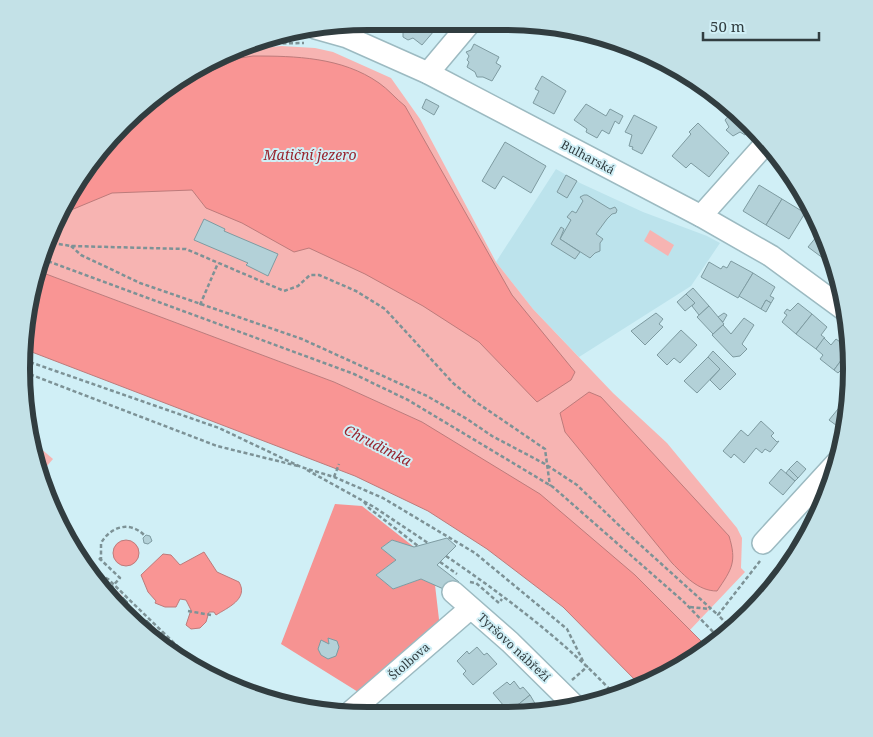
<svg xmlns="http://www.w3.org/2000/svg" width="873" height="737" font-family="'Noto Serif',serif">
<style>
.built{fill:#bce3ec}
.green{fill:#f7b4b2}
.forest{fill:#f69392}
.water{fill:#f99594;stroke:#bd7b7b}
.building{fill:#b3d1d8;stroke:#7e9ba1}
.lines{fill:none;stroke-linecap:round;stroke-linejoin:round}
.minor-casing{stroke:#9cbac1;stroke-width:24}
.path{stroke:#7d9296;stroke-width:2.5;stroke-dasharray:4 2.5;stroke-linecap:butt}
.minor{stroke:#fff;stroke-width:21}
.labels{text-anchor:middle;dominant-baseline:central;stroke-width:4;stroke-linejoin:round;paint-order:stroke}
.street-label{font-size:12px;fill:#313d40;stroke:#d0eff6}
.water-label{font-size:14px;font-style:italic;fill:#98252f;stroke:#d0eff6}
.rim{fill:none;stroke:#313d40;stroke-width:6}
</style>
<rect width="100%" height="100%" fill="#d0eff6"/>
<polygon class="built" points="556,169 580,183 643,212 707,236 720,243 691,286 579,357 533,309 496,262"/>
<g class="green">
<polygon points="281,46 315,48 333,52 391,78 420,119 496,262 533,309 613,393 667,443 737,528 742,538 741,568 745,572 690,630 635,575 422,422 334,382 38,271 48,236 80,175 139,108 215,57 229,52"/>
<polygon points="650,230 674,245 668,256 644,241"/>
<polygon points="32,441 53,459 40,474"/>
<polygon points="115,589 123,597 118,602 146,630 152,625 159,632 153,637 123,614 108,596"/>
</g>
<polygon class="forest" points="335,504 362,506 414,547 392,540 381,548 396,560 376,575 393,589 421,579 435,585 440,628 363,695 281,644"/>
<g class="water">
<path d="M253,56C295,56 342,57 379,83C388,89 396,99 405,106L512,295L575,372L571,380L537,402L479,342L423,306L365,274L309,248L294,252L242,223L206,208L192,190L112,193L59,215L80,175L139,108L176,83L191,80L240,58Z"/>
<polygon points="38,271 334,382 422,422 540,494 635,575 708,648 697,657 642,687 563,607 487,549 428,511 355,476 24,349 24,323"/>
<path d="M589,392L601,397L729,536C737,562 732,569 717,591C698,591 685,576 672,563L565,432L560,413Z"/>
<circle cx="126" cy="553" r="13"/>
<path d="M204,552L217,572L239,582C249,599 227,608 216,615L214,612H209L206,622L200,628L191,629L186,625L191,610L186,600L180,599L176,607H165L155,603L156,601L148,592L141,575L163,554L171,555L180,565Z"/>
</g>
<g class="building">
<polygon points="410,22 438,22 440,24 422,45 413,38 408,40 403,37 403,30"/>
<polygon points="474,44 499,57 496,63 501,66 492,81 483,77 477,77 475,72 467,67 469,62 467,60 469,56 466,52 471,50"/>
<polygon points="542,76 566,91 554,114 533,103 539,91 535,89"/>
<polygon points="426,99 439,106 434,115 422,108"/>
<polygon points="586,104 606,116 610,109 623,116 619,124 615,121 609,134 602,130 597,138 586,132 587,129 574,120"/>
<polygon points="734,110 753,128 745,135 740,132 733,136 726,130 729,127 725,120"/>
<polygon points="634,115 657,127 642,154 632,149 633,147 629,146 632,135 625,132"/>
<polygon points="698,123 729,153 709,177 691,163 686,168 672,156 691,134 689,132"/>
<polygon points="505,142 546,166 531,193 503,176 495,189 482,181"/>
<polygon points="566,175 577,181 567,198 557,192"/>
<polygon points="759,185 782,199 766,225 743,211"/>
<polygon points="584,195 587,195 610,209 615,207 617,210 616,213 612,214 607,219 596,234 603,239 600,243 600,251 595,253 590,258 560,239 571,220 567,217 572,211 576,213 583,201 580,197"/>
<polygon points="782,199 805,213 789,239 766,225"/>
<polygon points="204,219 225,229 224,231 278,254 268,276 246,265 248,263 194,240"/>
<polygon points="561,227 564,229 560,239 580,252 575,259 551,244"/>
<polygon points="822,230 825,236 835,267 808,247"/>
<polygon points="731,261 753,273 738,298 701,277 709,262 721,269 723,266 727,268"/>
<polygon points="753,273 775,287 770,296 774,298 771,303 766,300 761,309 739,296"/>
<polygon points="693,288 709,306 699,315 692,306 695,303 686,294"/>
<polygon points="686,294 695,303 685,311 677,302"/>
<polygon points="766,300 771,303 766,312 761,309"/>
<polygon points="798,303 812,314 796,334 782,322 787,315 784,313 787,309 790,311"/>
<polygon points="709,306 724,324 713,334 697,317"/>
<polygon points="656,313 663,319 659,324 663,327 645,345 631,331"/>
<polygon points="724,313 727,315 723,322 718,317"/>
<polygon points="812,314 827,327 821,335 825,338 816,349 796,334"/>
<polygon points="744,318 754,325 742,344 747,349 740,356 733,357 712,335 723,325 731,334"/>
<polygon points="681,330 697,345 680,363 674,358 667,365 657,355"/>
<polygon points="824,338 831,345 836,339 843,344 846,340 849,342 850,348 834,370 820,359 823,355 816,349"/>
<polygon points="850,348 852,369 851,378 841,370 838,373 834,370"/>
<polygon points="713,351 736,374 720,390 710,380 720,369 708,357"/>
<polygon points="708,357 720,369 697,393 684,381"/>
<polygon points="849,393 847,416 838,409"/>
<polygon points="838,409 847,416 844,431 829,420"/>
<polygon points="761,421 774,433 771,436 777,442 779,441 770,452 765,449 762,453 756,448 744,463 734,454 731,458 723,451 741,430 748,436"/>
<polygon points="797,461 806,469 798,478 789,469"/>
<polygon points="781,469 795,481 783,495 769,483"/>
<polygon points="789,469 798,478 795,481 786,473"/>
<polygon points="814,518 815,520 801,547 794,541"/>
<polygon points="146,535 150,536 152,541 148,544 144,543 143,538"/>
<polygon points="447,538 456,546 437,565 459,582 448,591 421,579 393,589 376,575 396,560 381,548 392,540 414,547"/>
<polygon points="123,597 128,602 123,607 118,602"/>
<polygon points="147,620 152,625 147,631 141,625"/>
<polygon points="328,638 337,641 339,647 336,656 328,659 321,655 318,649 321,640 329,644"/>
<polygon points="477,647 484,655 487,653 497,664 473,685 463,674 466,671 457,661 467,651 469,654"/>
<polygon points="514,681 520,689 523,687 530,695 509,712 493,693 507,682 510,685"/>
<polygon points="530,695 540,712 512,715 509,712"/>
<polygon points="409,706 417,715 406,715 403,712"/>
</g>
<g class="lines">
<defs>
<g id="minor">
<polyline points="315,28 347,37 428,73 701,216 771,256 846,311"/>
<polyline points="428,73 470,23"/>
<polyline points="701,216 767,142"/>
<polyline points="763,543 838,461"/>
<polyline points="453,592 510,642 577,708"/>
<polyline points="347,715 466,612 472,610"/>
</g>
</defs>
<use href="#minor" class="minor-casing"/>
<g class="path">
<polyline points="250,44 304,43"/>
<polyline points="46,242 71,246 186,249 284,291 298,286 310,275 319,275 356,291 385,309 453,383 476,402 545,449 550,486"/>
<polyline points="71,246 81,255 140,283 302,339 427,396 467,419 492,436 545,464 577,485 626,532 718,615"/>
<polyline points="42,259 354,374 408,400 553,487 684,602 720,639"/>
<polyline points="200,305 218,263"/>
<polyline points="24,360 219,428 301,467 334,477 383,498 475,553 567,629 583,661"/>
<polyline points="24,372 217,446 298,466"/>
<polyline points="307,470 374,507 428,543"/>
<polyline points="334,477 339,464"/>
<polyline points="364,502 369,508 418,546"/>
<path d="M446,556C505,596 567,643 616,696"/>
<polyline points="99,558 120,578 106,593"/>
<path d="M101,561V543C111,526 130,521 144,535"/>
<polyline points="440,562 457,574"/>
<polyline points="94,578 100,575 108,579 206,674"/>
<polyline points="470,582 476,583 499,603 502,599"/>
<polyline points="690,607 710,609"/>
<polyline points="188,611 211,615"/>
<polyline points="732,629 718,615 760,561"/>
<polyline points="724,635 725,622"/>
<polyline points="156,639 165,630"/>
<polyline points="572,680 588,666"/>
</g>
<use href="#minor" class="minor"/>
</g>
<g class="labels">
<g class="street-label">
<text transform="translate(588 157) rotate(28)">Bulharská</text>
<text transform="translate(514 647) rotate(43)">Tyršovo nábřeží</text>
<text transform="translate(409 661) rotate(-41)">Štolbova</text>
</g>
<g class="water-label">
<text x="310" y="154">Matiční jezero</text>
<text transform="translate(378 445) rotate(27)">Chrudimka</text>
</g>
</g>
<path d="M0 0H873V737H0ZM368 30H505A338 338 0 0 1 843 368V369A338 338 0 0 1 505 707H368A338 338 0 0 1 30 369V368A338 338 0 0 1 368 30Z" fill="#c3e1e7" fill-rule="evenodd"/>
<path class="rim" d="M368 30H505A338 338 0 0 1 843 368V369A338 338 0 0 1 505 707H368A338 338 0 0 1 30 369V368A338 338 0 0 1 368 30Z"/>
<path d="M703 32v8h116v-8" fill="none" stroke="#313d40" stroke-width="2.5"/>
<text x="710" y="32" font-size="15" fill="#313d40" stroke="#d0eff6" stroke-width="4" paint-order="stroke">50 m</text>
</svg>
